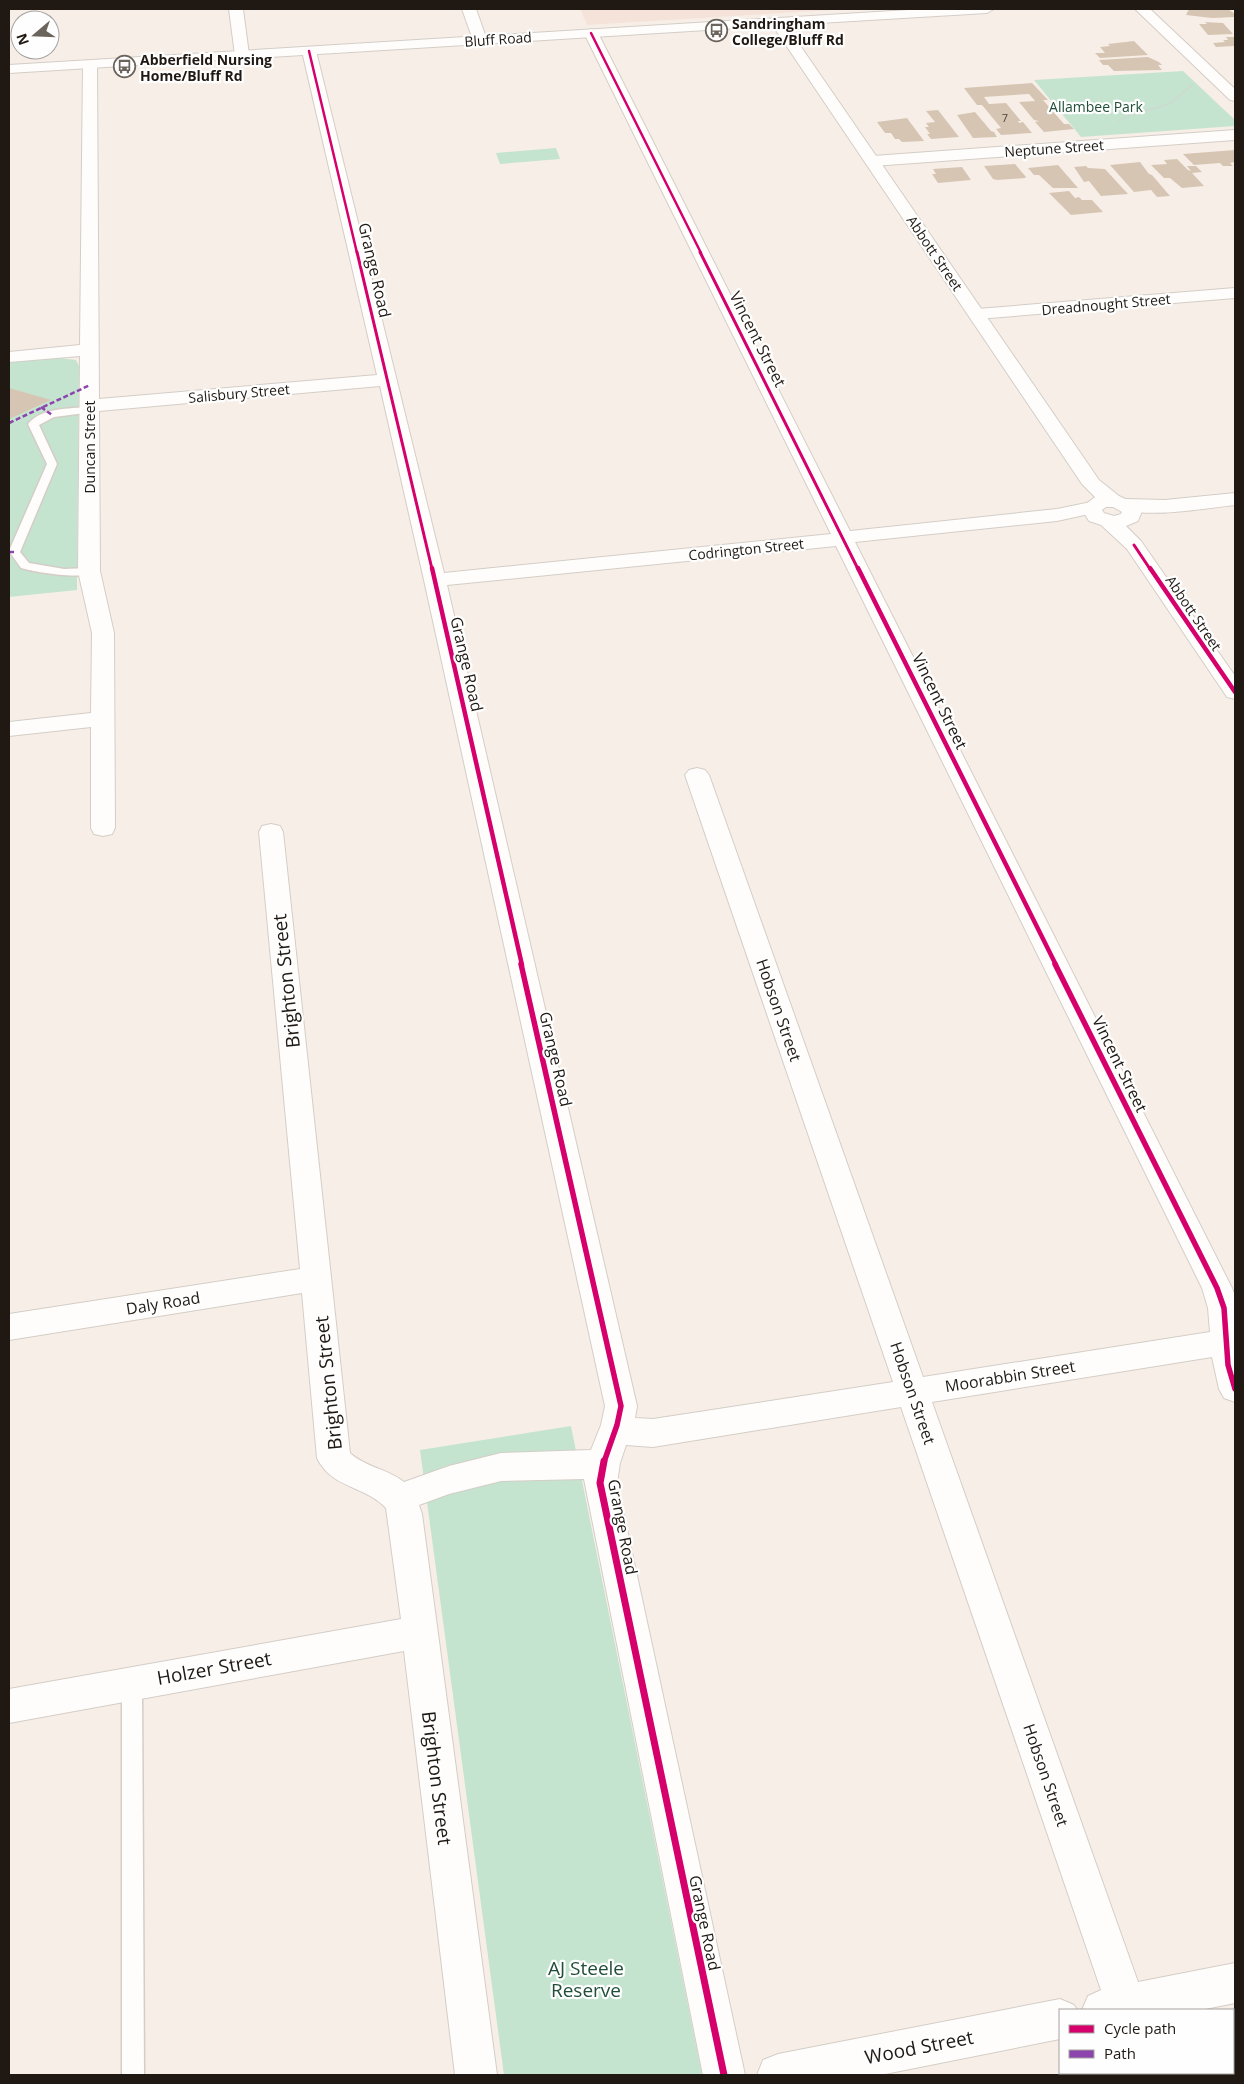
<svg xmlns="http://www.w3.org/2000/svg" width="1244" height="2084" font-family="'Open Sans',sans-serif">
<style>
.education{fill:#f5e3da}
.green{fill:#c4e4cf}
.building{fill:#d7c5b4}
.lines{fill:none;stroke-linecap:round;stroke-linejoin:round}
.lane-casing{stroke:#d4cdc7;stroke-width:3}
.street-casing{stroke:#d4cdc7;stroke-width:2}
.secondary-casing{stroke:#d4cdc7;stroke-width:2}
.path{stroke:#d4d2d0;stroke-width:2;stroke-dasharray:1 1;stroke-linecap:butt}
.lane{fill:#fefdfb;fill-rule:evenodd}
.street{fill:#fefdfb;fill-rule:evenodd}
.secondary{fill:#fefdfb;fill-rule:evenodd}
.quiet{stroke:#8e44ad;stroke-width:2.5;stroke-dasharray:5 2.5;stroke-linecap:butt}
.cycleway-far4-casing{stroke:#fefefe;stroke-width:4.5}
.cycleway-far3-casing{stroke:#fefefe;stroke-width:5}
.cycleway-far2-casing{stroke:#fefefe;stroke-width:7}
.cycleway-far1-casing{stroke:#fefefe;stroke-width:9}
.cycleway-casing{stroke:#fefefe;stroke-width:10}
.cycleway-far4{stroke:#d6006c;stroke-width:2.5}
.cycleway-far3{stroke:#d6006c;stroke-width:3}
.cycleway-far2{stroke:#d6006c;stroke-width:4.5}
.cycleway-far1{stroke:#d6006c;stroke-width:5.5}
.cycleway{stroke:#d6006c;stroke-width:7}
.labels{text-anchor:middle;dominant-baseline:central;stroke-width:4.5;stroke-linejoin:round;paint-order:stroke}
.far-number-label{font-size:11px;fill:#4e443b}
.far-poi-label{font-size:14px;font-weight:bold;fill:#201913;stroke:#fefefe;text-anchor:start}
.far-street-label{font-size:14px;fill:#201913;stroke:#fefefe}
.far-park-label{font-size:14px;fill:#214e3a;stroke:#fefefe}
.street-label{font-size:16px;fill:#201913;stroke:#fefefe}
.near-street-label{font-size:19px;fill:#201913;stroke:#fefefe}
.near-park-label{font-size:19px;fill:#214e3a;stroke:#fefefe}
</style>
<rect width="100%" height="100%" fill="#f7efe7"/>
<polygon class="education" points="580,9 850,9 587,25"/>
<g class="green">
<polygon points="1183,71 1235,120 1235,126 1081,137 1034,80"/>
<polygon points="556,148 560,159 500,164 496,153"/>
<polygon points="60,358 76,360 79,366 77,590 9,597 9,362"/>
<polygon points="571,1426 702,2075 504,2075 420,1450"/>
</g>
<g class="building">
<polygon points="1189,9 1228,9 1235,14 1235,17 1212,18 1186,15"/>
<polygon points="1205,22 1223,23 1233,34 1208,35 1199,24 1207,24"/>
<polygon points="1226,37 1235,37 1235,46 1216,47 1213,43 1225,42 1223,40 1228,40"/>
<polygon points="1134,41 1148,55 1100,58 1095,53 1105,53 1100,47 1110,46 1108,44"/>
<polygon points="1148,57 1159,62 1162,65 1158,65 1162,70 1114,71 1108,65 1103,65 1099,60"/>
<polygon points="1032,83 1048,100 1043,100 1064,124 1069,124 1074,129 1044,132 1035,122 1039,121 1034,120 1019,102 1035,101 1029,94 984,97 989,104 1006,103 1021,121 1018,121 1019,123 1023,122 1032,133 1001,135 996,129 1001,128 982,105 977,105 964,88"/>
<polygon points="938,110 959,137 931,139 927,134 930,134 925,127 929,127 926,123 935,122 926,111"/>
<polygon points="975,112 991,131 994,132 997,137 973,138 957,115"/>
<polygon points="907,118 924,141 902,142 899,139 895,139 891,133 885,133 877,122"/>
<polygon points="1235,150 1235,162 1230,163 1233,166 1223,166 1220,163 1194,165 1183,154"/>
<polygon points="1177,159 1188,170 1191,171 1187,166 1196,166 1202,172 1192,173 1204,186 1182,188 1170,178 1164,178 1151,165 1167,164 1164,160"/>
<polygon points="1140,162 1149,174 1152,175 1170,196 1157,197 1151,190 1134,192 1110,165"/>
<polygon points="1015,164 1026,177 1025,178 997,180 993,179 984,166"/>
<polygon points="1058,165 1078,188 1053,188 1039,175 1034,175 1028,168"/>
<polygon points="1086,166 1088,168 1105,169 1128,194 1101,196 1089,181 1084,182 1074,167"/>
<polygon points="962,167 971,180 938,183 932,174 936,174 933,169"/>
<polygon points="1069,191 1075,198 1079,197 1082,200 1092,200 1103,212 1071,215 1049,193"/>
<polygon points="9,388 51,400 9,419"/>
</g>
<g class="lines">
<defs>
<g id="lane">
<path d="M89,407L93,408L94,410L93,412L54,417L39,425L57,464L20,552L29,563L64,569L89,568L95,571C84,581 35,572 21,568L9,551L47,464L28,424C42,407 69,409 89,407Z"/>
<polygon points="132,1674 139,1677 142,1683 144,2075 122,2075 122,1683 125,1677"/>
</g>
<g id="street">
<polygon points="229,9 243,9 249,55 247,58 237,58 235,55"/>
<polygon points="462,9 476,9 487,40 485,43 475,43 473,40"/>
<polygon points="1135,9 1150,9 1235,89 1235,101 1230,100"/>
<path d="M591,29L598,33L850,531L1057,509L1091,502L1098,504L1101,508L1098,512L1057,521L855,542L1232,1288L1235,1296V1402L1224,1398L1219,1389L1212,1357L932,1402L1138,1982L1235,1963V2003L1200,2010H1082L1088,1996L1101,1990L901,1407L653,1447L626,1445L620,1463L617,1483L745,2075H703L584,1479L501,1481L449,1494L419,1505L422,1514L497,2075H455L404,1651L9,1723V1689L401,1619L386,1508C364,1485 332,1489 317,1458L302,1293L9,1340V1314L300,1269L259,832L262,826L271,824L280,826L283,832L350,1453C365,1467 388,1469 404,1482L449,1466L501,1453L591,1450L601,1425L605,1406L424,580L380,386L99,411L100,571L114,633L115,828L112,834L103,836L94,834L91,828V727L9,736V722L91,713L92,633L78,571L80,356L9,362V352L80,345L83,64L85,61H95L97,64L99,399L377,375L302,51L304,48H314L316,51L444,573L831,534L584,33ZM836,546L1202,1288L1208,1308L1210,1332L923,1377L709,775L705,770L697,768L689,770L685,775L893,1382L653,1419L635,1418L637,1406L447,585Z"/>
<polygon points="1235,130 1235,140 873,166 867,164 865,161 867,158 873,156"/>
<polygon points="1235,288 1235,298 977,319 971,318 968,314 971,310 977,309"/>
<path d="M1235,493V505C1198,509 1155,518 1119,509L1116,505L1119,501L1126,499L1165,500Z"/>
<polygon points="1060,1999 1074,2005 1077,2010 1060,2010 1060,2039 880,2075 757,2075 763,2060 778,2054"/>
<polygon points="1129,2073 1171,2073 1172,2075 1130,2075"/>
</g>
<path id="secondary" d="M925,9H994L987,13L786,25L1099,480L1119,496L1136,504L1142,511L1138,521L1126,526L1141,541L1235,676V699L1227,697L1127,549L1101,525L1089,521L1081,508L1095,497L1082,484L773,26L9,73V65ZM1106,507H1113L1122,512L1121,514L1114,516L1104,513L1102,510Z"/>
</defs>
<use href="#lane" class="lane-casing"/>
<use href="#street" class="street-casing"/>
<use href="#secondary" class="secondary-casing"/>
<polyline class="path" points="1119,121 1127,116 1169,104 1192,85"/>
<use href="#lane" class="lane"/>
<use href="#street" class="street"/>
<use href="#secondary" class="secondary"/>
<g class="quiet">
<polyline points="41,407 52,415"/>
<polyline points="9,423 90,385"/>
<polyline points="9,552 14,552"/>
</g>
<defs>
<g id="cycleway-far4">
<polyline points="591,33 701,253"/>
<polyline points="309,51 357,253"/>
</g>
<g id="cycleway-far3">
<polyline points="357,252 432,569"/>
<polyline points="700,252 858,569"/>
<polyline points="1134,545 1150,569"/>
</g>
<g id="cycleway-far2">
<polyline points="432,568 522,965"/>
<polyline points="858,568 1056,965"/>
<polyline points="1150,568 1235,692"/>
</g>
<g id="cycleway-far1">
<polyline points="521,964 621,1406 617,1425 604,1462"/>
<polyline points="1055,964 1217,1288 1224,1308 1228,1365 1235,1389"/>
</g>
<polyline id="cycleway" points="604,1461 600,1483 724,2075"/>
</defs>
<use href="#cycleway-far4" class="cycleway-far4-casing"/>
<use href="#cycleway-far3" class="cycleway-far3-casing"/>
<use href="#cycleway-far2" class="cycleway-far2-casing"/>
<use href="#cycleway-far1" class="cycleway-far1-casing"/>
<use href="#cycleway" class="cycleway-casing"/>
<use href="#cycleway-far4" class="cycleway-far4"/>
<use href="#cycleway-far3" class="cycleway-far3"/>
<use href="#cycleway-far2" class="cycleway-far2"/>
<use href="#cycleway-far1" class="cycleway-far1"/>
<use href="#cycleway" class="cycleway"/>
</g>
<defs>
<symbol id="bus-ring" viewBox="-11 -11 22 22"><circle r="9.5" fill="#fefefe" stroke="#6b645d" stroke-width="1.5"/><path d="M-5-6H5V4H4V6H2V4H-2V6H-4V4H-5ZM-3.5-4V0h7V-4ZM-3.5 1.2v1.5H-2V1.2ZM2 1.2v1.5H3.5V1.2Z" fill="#6b645d"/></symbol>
</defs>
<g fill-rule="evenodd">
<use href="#bus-ring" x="704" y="18" width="25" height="25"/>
<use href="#bus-ring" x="112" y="54" width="25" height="25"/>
</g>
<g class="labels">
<g class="far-number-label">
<text x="1005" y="117">7</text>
</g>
<g class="far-poi-label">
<text x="732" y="23">Sandringham<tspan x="732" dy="16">College/Bluff Rd</tspan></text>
<text x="140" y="59">Abberfield Nursing<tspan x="140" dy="16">Home/Bluff Rd</tspan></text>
</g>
<g class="far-street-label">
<text transform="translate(498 39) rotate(-4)">Bluff Road</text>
<text transform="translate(1054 148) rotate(-4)">Neptune Street</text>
<text transform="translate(935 253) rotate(56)">Abbott Street</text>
<text transform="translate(1106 304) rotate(-5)">Dreadnought Street</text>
<text transform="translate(239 393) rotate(-5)">Salisbury Street</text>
<text transform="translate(89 447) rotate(-90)">Duncan Street</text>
<text transform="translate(746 549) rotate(-6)">Codrington Street</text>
<text transform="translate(1194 613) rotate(56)">Abbott Street</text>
</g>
<g class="far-park-label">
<text x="1096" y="106">Allambee Park</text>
</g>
<g class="street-label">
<text transform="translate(375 270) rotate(77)">Grange Road</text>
<text transform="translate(758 339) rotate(63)">Vincent Street</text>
<text transform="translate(467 664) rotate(77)">Grange Road</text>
<text transform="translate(940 701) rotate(64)">Vincent Street</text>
<text transform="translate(779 1010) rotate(71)">Hobson Street</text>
<text transform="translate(556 1059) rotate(77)">Grange Road</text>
<text transform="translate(1120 1064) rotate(64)">Vincent Street</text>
<text transform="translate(163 1303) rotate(-9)">Daly Road</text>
<text transform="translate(1010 1376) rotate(-9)">Moorabbin Street</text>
<text transform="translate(913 1393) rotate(71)">Hobson Street</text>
<text transform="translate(623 1527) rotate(79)">Grange Road</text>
<text transform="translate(1046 1775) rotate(71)">Hobson Street</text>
<text transform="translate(705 1923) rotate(78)">Grange Road</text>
</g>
<g class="near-street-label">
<text transform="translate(286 981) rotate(-96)">Brighton Street</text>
<text transform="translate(328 1383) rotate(-96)">Brighton Street</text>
<text transform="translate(214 1668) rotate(-10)">Holzer Street</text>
<text transform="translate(437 1778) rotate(83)">Brighton Street</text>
<text transform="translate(919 2047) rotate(-11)">Wood Street</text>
</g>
<g class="near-park-label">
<text x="586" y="1968">AJ Steele<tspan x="586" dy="22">Reserve</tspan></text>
</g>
</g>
<rect width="1244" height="2084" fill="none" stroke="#201913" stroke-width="20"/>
<rect x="1059" y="2009" width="175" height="65" fill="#fefefe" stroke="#a5a2a0"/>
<rect x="1069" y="2025" width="25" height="8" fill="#d6006c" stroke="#a5a2a0"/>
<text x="1104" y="2034" font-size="15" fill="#201913">Cycle path</text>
<rect x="1069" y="2050" width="25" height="8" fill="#8e44ad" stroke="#a5a2a0"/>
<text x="1104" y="2059" font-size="15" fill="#201913">Path</text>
<g transform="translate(35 35) rotate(251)"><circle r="24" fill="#fefefe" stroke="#a5a2a0"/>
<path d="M0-4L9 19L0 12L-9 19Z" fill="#6b645d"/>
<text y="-8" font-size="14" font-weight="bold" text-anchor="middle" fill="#201913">N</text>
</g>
</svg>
